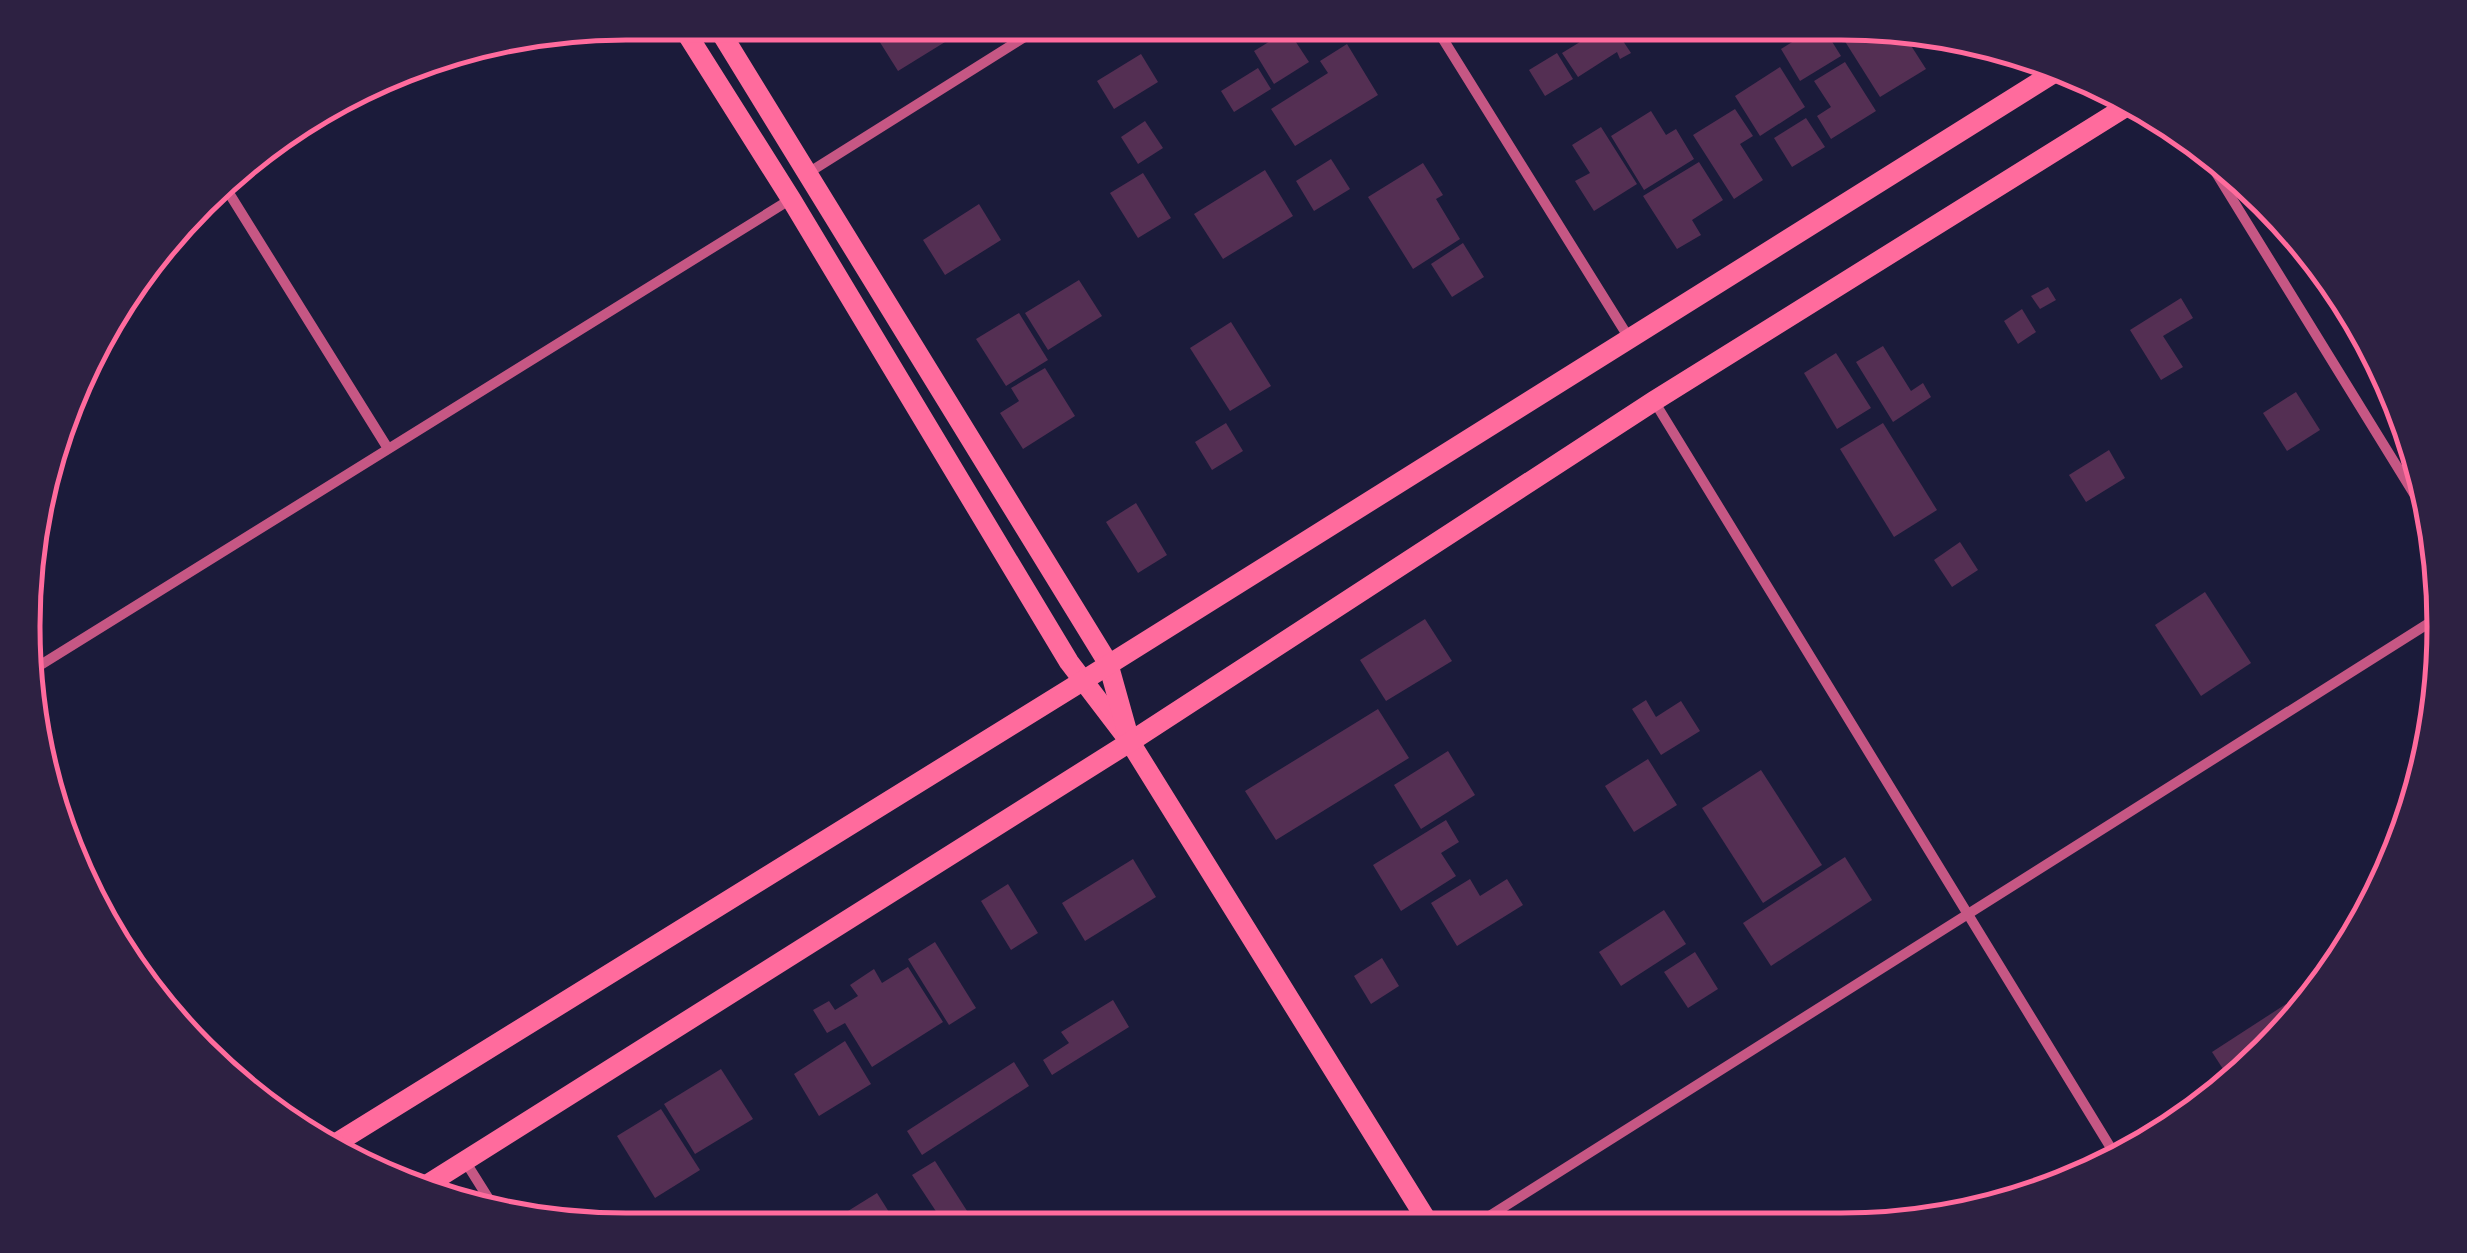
<svg xmlns="http://www.w3.org/2000/svg" width="2467" height="1253" font-family="Figtree,sans-serif">
<style>
.building{fill:#542f53}
.lines{fill:none;stroke-linecap:round;stroke-linejoin:round}
.minor{stroke:#c65784;stroke-width:10}
.secondary{stroke:#ff6b9d;stroke-width:20}
.rim{fill:none;stroke:#ff6b9d;stroke-width:5}
</style>
<rect width="100%" height="100%" fill="#1b1b3a"/>
<g class="building">
<polygon points="898,23 951,23 958,34 898,71 876,36"/>
<polygon points="1611,23 1631,53 1620,59 1617,52 1578,77 1562,53"/>
<polygon points="1821,24 1841,56 1800,81 1781,49"/>
<polygon points="1834,24 1879,24 1901,30 1926,69 1880,97"/>
<polygon points="1288,30 1309,62 1274,84 1254,51"/>
<polygon points="1347,44 1378,95 1295,146 1271,109 1328,73 1320,61"/>
<polygon points="1557,53 1573,79 1545,96 1529,70"/>
<polygon points="1141,54 1158,82 1114,109 1097,81"/>
<polygon points="1845,62 1876,111 1831,139 1817,116 1831,107 1814,81"/>
<polygon points="1780,67 1805,107 1760,136 1735,96"/>
<polygon points="1258,68 1271,89 1234,112 1221,91"/>
<polygon points="1735,109 1753,136 1740,144 1763,180 1734,199 1693,135"/>
<polygon points="1651,111 1666,135 1676,129 1694,159 1644,190 1611,136"/>
<polygon points="1806,118 1825,147 1792,167 1774,138"/>
<polygon points="1145,121 1163,148 1138,164 1121,137"/>
<polygon points="1601,127 1637,184 1594,211 1575,181 1590,173 1572,145"/>
<polygon points="1331,159 1350,189 1314,211 1296,181"/>
<polygon points="1699,162 1723,200 1692,220 1701,235 1677,249 1643,196"/>
<polygon points="1423,163 1443,195 1436,199 1460,239 1413,269 1368,197"/>
<polygon points="1265,170 1293,216 1223,259 1194,214"/>
<polygon points="1143,173 1171,218 1138,238 1110,193"/>
<polygon points="979,204 1001,240 945,275 923,240"/>
<polygon points="1463,243 1484,277 1452,297 1431,264"/>
<polygon points="1079,280 1102,316 1048,350 1025,313"/>
<polygon points="2048,287 2056,300 2040,309 2031,296"/>
<polygon points="2181,298 2193,318 2163,336 2183,367 2161,380 2130,330"/>
<polygon points="2022,309 2036,332 2018,344 2004,321"/>
<polygon points="1019,313 1048,360 1006,386 976,339"/>
<polygon points="1231,322 1271,386 1230,411 1190,348"/>
<polygon points="1883,346 1911,391 1923,383 1931,397 1893,422 1856,362"/>
<polygon points="1836,353 1871,408 1837,429 1804,373"/>
<polygon points="1045,368 1075,416 1023,449 1000,413 1019,401 1011,388"/>
<polygon points="2296,392 2320,430 2287,451 2263,413"/>
<polygon points="1226,423 1243,451 1212,470 1195,442"/>
<polygon points="1883,423 1937,510 1894,537 1840,449"/>
<polygon points="2109,450 2125,478 2086,502 2069,475"/>
<polygon points="1136,503 1167,555 1138,573 1106,522"/>
<polygon points="1960,542 1978,570 1952,587 1934,560"/>
<polygon points="2205,592 2251,663 2201,696 2155,625"/>
<polygon points="1425,619 1452,661 1386,701 1360,660"/>
<polygon points="1646,700 1656,717 1681,701 1700,731 1661,755 1632,709"/>
<polygon points="1378,709 1409,758 1276,840 1245,791"/>
<polygon points="1448,751 1475,795 1421,829 1394,785"/>
<polygon points="1648,759 1677,805 1634,832 1605,786"/>
<polygon points="1761,770 1822,865 1763,903 1702,808"/>
<polygon points="1446,820 1459,842 1441,853 1456,876 1401,911 1373,865"/>
<polygon points="1845,857 1872,900 1771,966 1743,923"/>
<polygon points="1133,859 1156,897 1085,941 1062,903"/>
<polygon points="1470,879 1480,896 1507,879 1523,905 1457,946 1431,903"/>
<polygon points="1008,884 1038,933 1011,950 981,901"/>
<polygon points="1664,910 1686,944 1621,986 1599,952"/>
<polygon points="935,942 976,1008 949,1025 908,959"/>
<polygon points="1695,952 1718,989 1688,1008 1664,972"/>
<polygon points="1382,958 1399,986 1371,1004 1354,976"/>
<polygon points="908,967 943,1022 872,1067 845,1023 827,1033 813,1010 829,1001 835,1010 858,996 850,985 874,969 882,983"/>
<polygon points="2313,989 2316,993 2303,1012 2295,1000"/>
<polygon points="1113,1000 1129,1027 1052,1075 1043,1060 1069,1043 1061,1032"/>
<polygon points="2286,1004 2297,1021 2295,1024 2232,1083 2212,1052"/>
<polygon points="845,1041 871,1084 819,1116 794,1074"/>
<polygon points="1014,1062 1029,1086 922,1155 907,1131"/>
<polygon points="721,1069 753,1119 695,1154 664,1104"/>
<polygon points="661,1109 700,1170 655,1198 617,1136"/>
<polygon points="935,1161 978,1228 947,1228 912,1175"/>
<polygon points="877,1193 899,1228 819,1229"/>
</g>
<g class="lines">
<g class="minor">
<polyline points="1433,23 1629,338"/>
<polyline points="2210,163 2422,507"/>
<polyline points="808,173 1047,23"/>
<polyline points="224,185 387,447"/>
<polyline points="1654,401 2117,1158"/>
<polyline points="26,674 791,199"/>
<polyline points="465,1161 492,1204"/>
<polyline points="1472,1227 2437,618"/>
</g>
<g class="secondary">
<polyline points="680,23 791,199 1069,662 1130,742 1431,1227"/>
<polyline points="715,23 1108,663 1127,731"/>
<polyline points="330,1147 1081,682 2057,71"/>
<polyline points="425,1186 1130,742 1654,401 2132,103"/>
</g>
</g>
<path d="M0 0H2467V1253H0ZM626 40H1841A586 586 0 0 1 2427 626V627A586 586 0 0 1 1841 1213H626A586 586 0 0 1 40 627V626A586 586 0 0 1 626 40Z" fill="#2d2142" fill-rule="evenodd"/>
<path class="rim" d="M626 40H1841A586 586 0 0 1 2427 626V627A586 586 0 0 1 1841 1213H626A586 586 0 0 1 40 627V626A586 586 0 0 1 626 40Z"/>
</svg>
